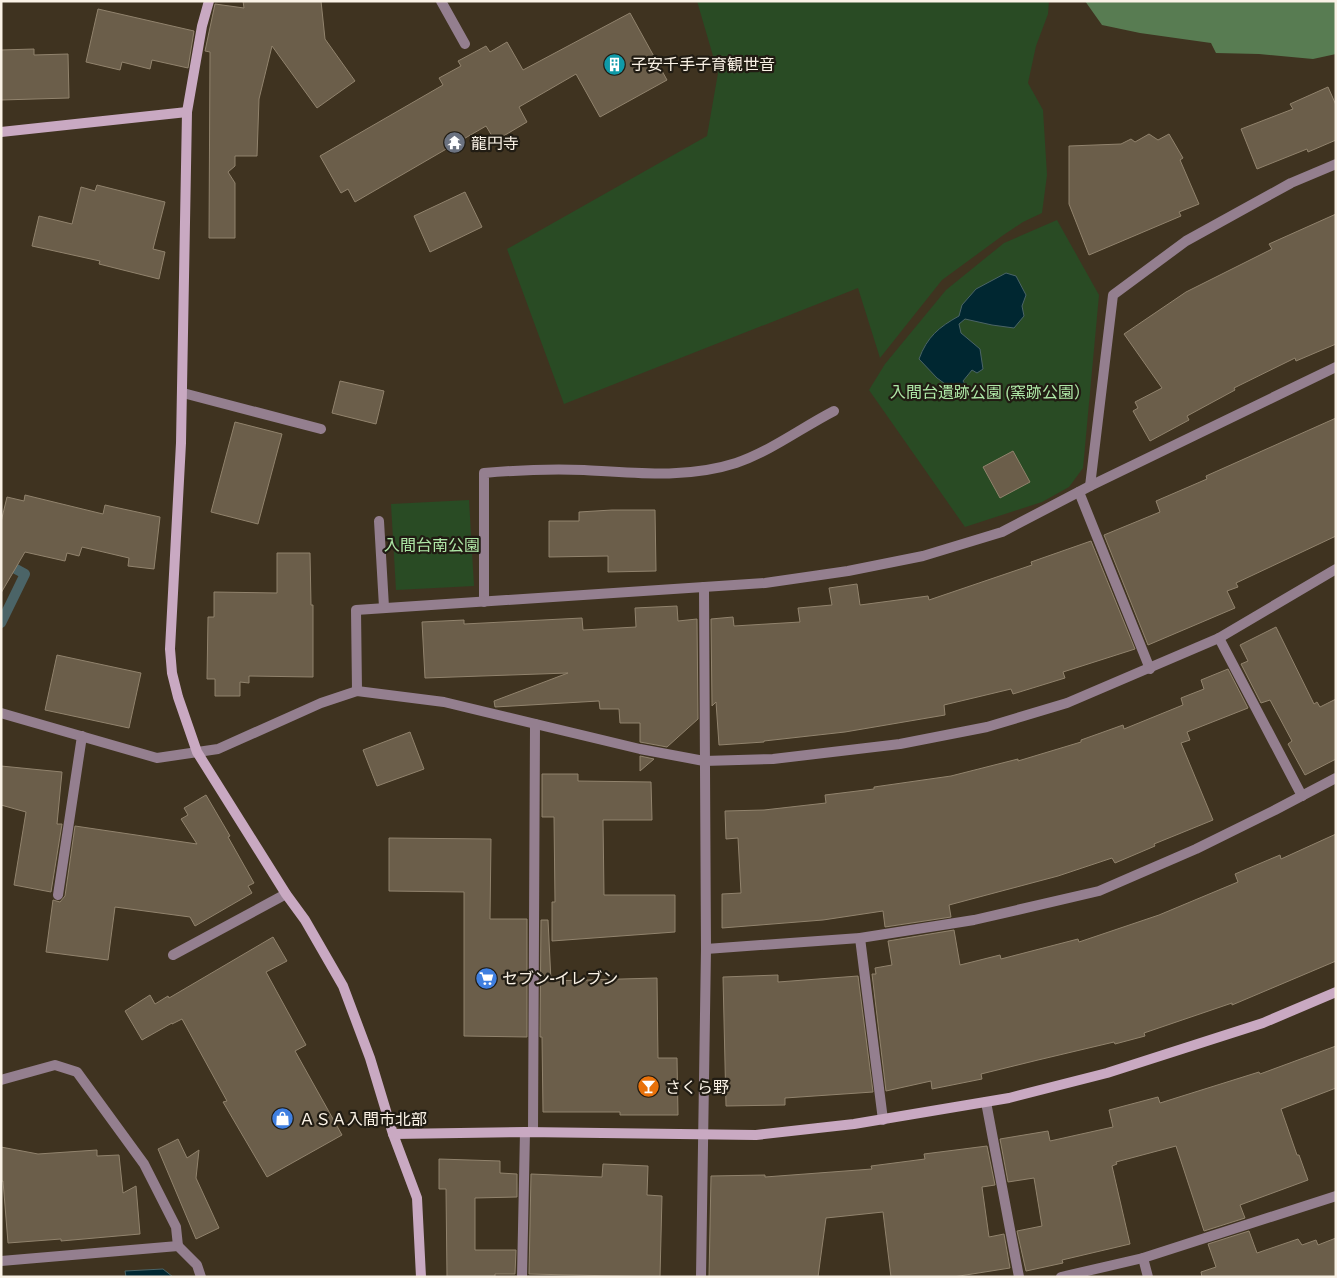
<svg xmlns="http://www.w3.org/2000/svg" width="1337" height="1278" font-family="'Archivo Narrow','Noto Sans JP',sans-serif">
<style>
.green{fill:#294b24}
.forest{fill:#587c52}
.water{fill:#002731;stroke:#4b6467}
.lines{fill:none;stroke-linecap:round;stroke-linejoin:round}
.stream{stroke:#4b6467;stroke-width:10}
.building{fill:#6b5e4a;stroke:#91836d}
.lane{stroke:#947f8f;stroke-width:10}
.street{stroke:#947f8f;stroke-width:10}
.secondary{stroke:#c9a9c2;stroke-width:10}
.labels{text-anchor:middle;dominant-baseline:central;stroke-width:4.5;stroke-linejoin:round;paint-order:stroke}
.poi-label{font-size:16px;fill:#faf2e6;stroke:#211c13;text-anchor:start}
.park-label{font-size:16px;fill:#aee7a6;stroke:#211c13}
</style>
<rect width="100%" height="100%" fill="#3f3320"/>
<g class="green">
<polygon points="697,1 1049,1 1048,14 1036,46 1028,83 1043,110 1047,175 1042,213 1023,222 1002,236 942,280 880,358 858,288 564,404 507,249 707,136 718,73"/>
<polygon points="1057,220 1099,295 1083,468 1069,487 1042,502 965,527 869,390 885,364 946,290 1004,243"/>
<polygon points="469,500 474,586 396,590 391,504"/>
</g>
<polygon class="forest" points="1085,1 1336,1 1336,54 1313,59 1259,54 1216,53 1211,43 1140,33 1102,25"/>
<g class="water">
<path d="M1006,273L1016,276L1026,295L1022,306L1024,316L1014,328L992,325L965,319L959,324L961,333L980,349L983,369L977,373L972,370L963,381L968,388L955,391L937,378L919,359C927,337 939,327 959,316L962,305L976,289Z"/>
<polygon points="163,1269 173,1277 126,1277 125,1271"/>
</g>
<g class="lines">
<polyline class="stream" points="1,623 25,574 3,562"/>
</g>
<g class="building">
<polygon points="243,1 321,1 325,39 355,81 317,108 272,46 259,99 257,156 235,156 235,166 228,172 235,183 235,238 209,238 210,52 205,51 215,4 244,8"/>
<polygon points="98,9 194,31 188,68 152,60 150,69 122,62 120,70 86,62"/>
<polygon points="630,13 667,80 600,117 576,74 519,107 527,122 495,141 486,126 355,202 348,189 341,193 320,156 443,85 439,78 461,66 458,61 486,46 490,52 507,42 523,70"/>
<polygon points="34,49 34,55 68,54 69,98 1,100 1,50"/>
<polygon points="1328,87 1336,105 1336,140 1308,152 1307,149 1257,169 1241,129 1293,109 1290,104"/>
<polygon points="1149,134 1158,140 1169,134 1183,158 1180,160 1199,204 1179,212 1181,216 1089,255 1069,204 1069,146 1121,144 1131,139 1135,142"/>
<polygon points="97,185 165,202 153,249 165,252 159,279 99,264 100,261 32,246 39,216 72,224 81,187 95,191"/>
<polygon points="465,192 482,227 430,252 414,216"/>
<polygon points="1336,214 1336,344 1296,361 1295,358 1234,388 1235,390 1187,416 1189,420 1150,441 1133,411 1138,408 1135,402 1162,388 1124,334 1186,292 1272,249 1269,244"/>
<polygon points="340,381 384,391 376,424 332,413"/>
<polygon points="1336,418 1336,536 1236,583 1238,587 1227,591 1235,608 1148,645 1104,535 1160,512 1156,501 1207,479 1206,476"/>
<polygon points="235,422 282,434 258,524 211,512"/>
<polygon points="1013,451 1030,482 1000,498 983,467"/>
<polygon points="25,495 103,514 105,505 160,517 154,569 128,566 129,558 82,547 79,556 67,553 65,561 25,552 1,593 1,522 7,497 24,501"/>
<polygon points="612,510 655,510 656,571 608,572 608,556 549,557 549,521 579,521 579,512"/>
<polygon points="1091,541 1135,649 1063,672 1065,678 1013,694 1011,689 944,705 945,715 845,732 764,741 764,742 719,745 716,702 712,706 711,619 733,617 734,626 800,622 798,608 832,605 829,588 857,584 860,605 928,596 929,600 1032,565 1031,562"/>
<polygon points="277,553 310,553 311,605 313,605 313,677 249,676 249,683 240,682 240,696 215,696 215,679 207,679 208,617 214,617 214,592 277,593"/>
<polygon points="677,606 678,621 697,619 698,719 667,747 640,742 640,723 620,723 619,709 600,709 599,701 495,707 494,701 568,673 425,678 422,622 464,620 464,624 582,618 583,630 636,627 635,608"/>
<polygon points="1276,627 1314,704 1317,702 1320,707 1336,699 1336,759 1305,775 1288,744 1292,741 1270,700 1261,703 1241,664 1248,661 1240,645"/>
<polygon points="57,655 141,673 129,728 45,710"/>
<polygon points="1228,669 1248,708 1187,732 1190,740 1181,743 1213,820 1154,844 1155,846 1115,863 1112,858 1058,876 949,905 951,917 885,927 883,911 823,920 722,928 722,894 741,893 738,838 726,839 725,811 764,810 826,803 825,795 874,789 874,787 951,776 1018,759 1018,761 1081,742 1081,740 1123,725 1124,729 1183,705 1181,698 1204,689 1201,680"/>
<polygon points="410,732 424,769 377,786 363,750"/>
<polygon points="640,756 654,759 640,771"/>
<polygon points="1,766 62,772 57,824 62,824 51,892 14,885 26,812 1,805"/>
<polygon points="542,774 578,774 578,781 651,782 652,820 603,820 604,895 675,895 675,932 552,941 552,902 555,902 554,817 542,817"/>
<polygon points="206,795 230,836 228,837 254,883 248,886 252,893 195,926 190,917 115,907 108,960 46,952 53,900 60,902 65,896 75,826 197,844 181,819 188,815 184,808"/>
<polygon points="1336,834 1336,961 1232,1005 1232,1003 1144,1033 1145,1036 1115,1044 1114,1042 1038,1060 981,1074 982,1079 932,1089 931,1081 886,1091 872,974 876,974 875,968 892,965 888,941 954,930 960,965 1000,955 1001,959 1078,939 1079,942 1159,915 1238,882 1235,874 1280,855 1281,859"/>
<polygon points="389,838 491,839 490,919 527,919 527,1037 464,1036 464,892 389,891"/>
<polygon points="541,920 548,920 551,981 657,978 658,1058 677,1058 678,1115 620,1115 620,1112 543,1112 542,1037 540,1037"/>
<polygon points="273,937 287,961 266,972 306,1045 295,1051 342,1135 267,1177 223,1102 227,1101 182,1019 172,1024 172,1023 142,1040 125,1011 150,995 155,1004 168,996 169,998"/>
<polygon points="778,975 778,982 858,976 873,1092 785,1098 785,1105 726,1106 723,977"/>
<polygon points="1336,1046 1336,1088 1281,1109 1297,1155 1299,1155 1308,1180 1240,1205 1245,1218 1204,1231 1176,1146 1116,1162 1117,1164 1112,1166 1130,1244 1062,1260 1063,1263 1026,1271 1017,1231 1042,1226 1034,1178 1008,1182 1000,1139 1048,1131 1050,1141 1113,1127 1109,1110 1158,1097 1160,1103 1259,1072 1260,1074"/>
<polygon points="178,1139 187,1158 199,1150 196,1178 219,1228 196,1239 158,1149"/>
<polygon points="987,1146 995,1185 982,1187 989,1237 1004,1234 1010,1268 953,1277 891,1277 883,1212 826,1218 818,1277 709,1277 711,1176 765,1175 765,1177 872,1169 871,1166 925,1159 924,1154"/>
<polygon points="1,1147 38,1154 97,1150 97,1156 119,1155 123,1193 136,1186 140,1234 61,1241 61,1239 8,1243 3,1181 1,1181"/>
<polygon points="439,1159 500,1161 500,1173 517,1174 517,1197 475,1198 475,1250 516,1250 515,1274 495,1274 495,1277 447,1277 446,1189 439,1189"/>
<polygon points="603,1164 648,1166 647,1195 662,1196 660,1277 529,1274 531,1174 602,1177"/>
<polygon points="1249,1231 1257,1253 1298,1239 1302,1245 1316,1240 1318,1245 1336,1238 1336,1277 1202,1277 1201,1272 1216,1267 1208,1244"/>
</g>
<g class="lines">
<g class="lane">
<polyline points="441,1 465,44"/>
<path d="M484,602V473C517,470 551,469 584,470C634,473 687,479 736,463C771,451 801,428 834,411"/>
<polyline points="58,895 82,736"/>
<polyline points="173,955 286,894"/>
<polyline points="1,1080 55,1065 77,1072 144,1164 176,1227 178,1246"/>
</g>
<g class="street">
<polyline points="183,393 321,429"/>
<polyline points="1090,486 1113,295 1186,241 1291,183 1336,164"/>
<polyline points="1079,492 1150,669"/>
<polyline points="379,521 384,607"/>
<polyline points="1219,638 1302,796"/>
<polyline points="357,691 356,610 765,583 848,571 923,556 1002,532 1090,486 1336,367"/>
<polyline points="1,713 157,758 218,749 321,703 357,691 444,702 640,749 704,761 773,759 900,744 987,727 1067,703 1219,638 1336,569"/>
<polyline points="860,938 883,1120"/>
<polyline points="706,949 860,938 974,920 1099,891 1196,849 1275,810 1336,778"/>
<polyline points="986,1102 1019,1277"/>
<polyline points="533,1132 535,724"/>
<polyline points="1143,1258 1148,1277"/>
<polyline points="1,1261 178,1246 197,1265 201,1277"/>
<polyline points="522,1277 525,1132"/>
<polyline points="701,1277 706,949 704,587"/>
<polyline points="1061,1277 1143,1258 1336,1196"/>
</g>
<g class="secondary">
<polyline points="209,1 202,26 187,112 181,443 170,649 172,673 178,697 197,752 286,894 305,920 343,986 370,1058 393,1134 417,1198 421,1277"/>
<polyline points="1,132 187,112"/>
<polyline points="393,1134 525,1132 756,1135 854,1124 1009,1098 1107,1073 1263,1023 1336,992"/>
</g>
</g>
<defs>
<symbol id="building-disc" viewBox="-11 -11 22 22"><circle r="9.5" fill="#0f9aa8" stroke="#211c13"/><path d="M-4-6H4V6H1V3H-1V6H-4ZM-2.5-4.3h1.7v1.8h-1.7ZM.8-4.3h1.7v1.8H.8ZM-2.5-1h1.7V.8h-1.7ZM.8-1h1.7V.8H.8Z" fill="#fff"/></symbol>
<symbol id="temple-disc" viewBox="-11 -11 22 22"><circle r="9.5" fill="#6b7280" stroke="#211c13"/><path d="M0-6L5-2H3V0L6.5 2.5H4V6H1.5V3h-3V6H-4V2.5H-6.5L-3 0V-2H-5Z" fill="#fff"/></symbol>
<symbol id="supermarket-disc" viewBox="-11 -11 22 22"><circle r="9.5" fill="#3f7fe0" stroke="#211c13"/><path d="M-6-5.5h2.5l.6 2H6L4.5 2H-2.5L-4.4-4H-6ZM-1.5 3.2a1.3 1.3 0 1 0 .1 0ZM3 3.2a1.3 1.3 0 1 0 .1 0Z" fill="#fff"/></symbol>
<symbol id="bar-disc" viewBox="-11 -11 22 22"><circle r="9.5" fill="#e8710a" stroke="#211c13"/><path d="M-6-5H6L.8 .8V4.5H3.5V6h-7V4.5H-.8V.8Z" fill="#fff"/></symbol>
<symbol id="shop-disc" viewBox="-11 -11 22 22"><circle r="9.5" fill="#3f7fe0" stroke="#211c13"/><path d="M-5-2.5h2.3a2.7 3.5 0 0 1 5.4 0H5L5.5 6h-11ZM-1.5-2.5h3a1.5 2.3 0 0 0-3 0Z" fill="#fff"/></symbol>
</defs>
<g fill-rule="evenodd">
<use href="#building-disc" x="602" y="52" width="25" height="25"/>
<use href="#temple-disc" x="442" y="130" width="25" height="25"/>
<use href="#supermarket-disc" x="474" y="966" width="25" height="25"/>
<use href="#bar-disc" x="636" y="1074" width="25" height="25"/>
<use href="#shop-disc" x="270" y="1106" width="25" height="25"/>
</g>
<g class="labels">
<g class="poi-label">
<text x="631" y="64">子安千手子育観世音</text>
<text x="471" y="143">龍円寺</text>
<text x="502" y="978">セブン-イレブン</text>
<text x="665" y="1087">さくら野</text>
<text x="299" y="1119">ＡＳＡ入間市北部</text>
</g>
<g class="park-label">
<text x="990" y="392">入間台遺跡公園 (窯跡公園）</text>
<text x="432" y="545">入間台南公園</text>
</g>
</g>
<rect width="1337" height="1278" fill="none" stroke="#faf2e6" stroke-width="5"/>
</svg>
